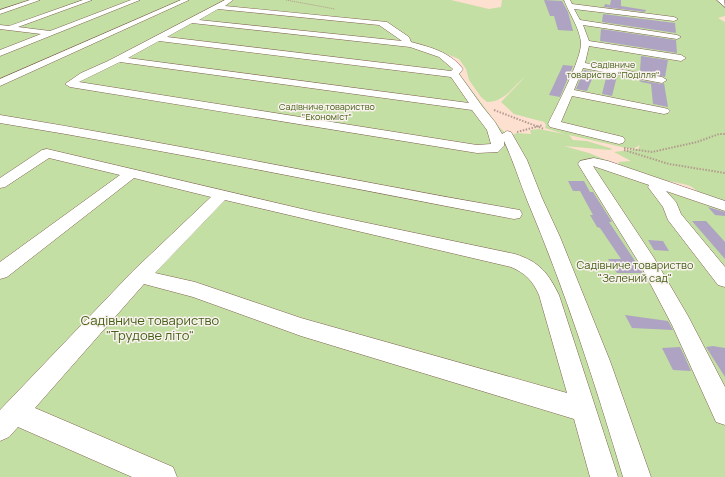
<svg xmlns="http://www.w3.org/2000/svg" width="725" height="477" font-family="Manrope,sans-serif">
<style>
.green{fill:#c3dfa3;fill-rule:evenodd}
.building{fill:#afa3c3}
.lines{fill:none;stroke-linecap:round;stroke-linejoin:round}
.minor-casing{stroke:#816151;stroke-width:1}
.path-far1{stroke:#b29b8e;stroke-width:1;stroke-dasharray:1 1;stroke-linecap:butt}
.path{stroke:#b29b8e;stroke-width:2;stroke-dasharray:1.5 1.5;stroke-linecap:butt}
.minor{fill:#fff;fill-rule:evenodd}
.labels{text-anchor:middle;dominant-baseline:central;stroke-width:3;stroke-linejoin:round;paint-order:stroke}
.far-park-label{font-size:9px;fill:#446116;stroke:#faf2ef}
.park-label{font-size:11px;fill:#446116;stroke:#faf2ef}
.near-park-label{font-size:13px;fill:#446116;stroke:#faf2ef}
</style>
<rect width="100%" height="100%" fill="#fee0d1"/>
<path class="green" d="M0,0H451L489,9L501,7L502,0H718L725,7V16L718,18L725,22V202C718,200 708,199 702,195C698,192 695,189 692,187C676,179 626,180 618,162L631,161L614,152L638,149L640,145L633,149L626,148L569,135L573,140L587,141L613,149L609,150L564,146L589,153L611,162L612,164L589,159L725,204V477H0ZM444,53L459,59L466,69L469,80L481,97L487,102C505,102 512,87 525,77L501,102L514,114L544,122L546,125L545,128L564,134L539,129L530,130L531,134L517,133L509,136L500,128Z"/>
<g class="building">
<polygon points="544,0 562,1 568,12 573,31 558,30 554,16 550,16"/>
<polygon points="611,0 621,0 621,6 646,10 645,12 604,7 605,4 610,5"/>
<polygon points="603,14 675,23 676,33 602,22"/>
<polygon points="601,29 676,40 677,53 600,41"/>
<polygon points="641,56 668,60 665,77 640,71"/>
<polygon points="563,65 573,66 560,97 549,95"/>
<polygon points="584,70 595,72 587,91 576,89"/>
<polygon points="607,74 617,76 612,96 602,94"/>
<polygon points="639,80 662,84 664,83 668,107 653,104 651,84 641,82"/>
<polygon points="568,181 584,181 590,192 593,192 612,222 609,222 643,273 617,273 608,259 621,259 600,228 597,227 590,215 593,215 580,191 573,191"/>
<polygon points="708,207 725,212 725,216 715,215"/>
<polygon points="692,221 706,221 725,242 725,259"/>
<polygon points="648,240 663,241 669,251 654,250"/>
<polygon points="625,315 668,321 673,330 632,328"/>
<polygon points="713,346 725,348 725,377 706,347"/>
<polygon points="680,347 684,355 691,371 673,370 662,348"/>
</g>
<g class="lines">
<defs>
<g id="minor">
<polygon points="30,0 40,0 0,14 0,10"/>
<polygon points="83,0 92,0 18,27 50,31 131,0 140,0 0,56 0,50 41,34 0,29 0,25 9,26"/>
<polygon points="181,0 189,0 0,86 0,79"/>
<path d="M225,0H233L225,6L387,22L409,37L411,42C430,47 450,52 463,69L459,74L482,106L495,122L502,134L507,131L511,132L527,160L542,198L560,237L610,361L651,477H623C595,383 565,290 527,200C519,180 513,160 504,141V146L498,152L477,153L70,87L65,84L81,73L108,61ZM218,9L379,25L402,41L199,20ZM192,23L410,47L439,57L453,69L451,71L167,37ZM159,41L451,77L469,103L128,58ZM120,62L472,110L487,130L491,144L477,145L79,82Z"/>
<path d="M564,0H570L572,4L674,17L678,19L674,21L574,9L580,20L677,35L681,37L677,39L583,25L589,41L681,55L686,58L681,61L589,46L585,63L662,77L667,80L662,83L583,68L574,90L664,108L668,109L670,111L668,113L664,114L572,96L561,122L623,137L625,140L623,143L619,144L550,127L548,124C556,107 582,59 581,42C579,27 569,13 564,0Z"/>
<polygon points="717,0 724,0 725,7"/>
<path d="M0,115C172,143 342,179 514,209L520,210L522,214L520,218L514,219C343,187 172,151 0,123Z"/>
<path d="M47,149L315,212L515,254C540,262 548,273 559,295L618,477H590L574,419L301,336L193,297L144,284L35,408L173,467L177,477H132L18,427L9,437L0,441V410L133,271L211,197L134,178L7,277L0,279V262L120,175L49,158L5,187L0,188V178L42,150ZM225,200L511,267C525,273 533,281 539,295L567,393L301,318L195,282L155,273Z"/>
<polygon points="594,158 608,161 725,201 725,211 666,191 676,202 681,214 725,267 725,287 718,285 668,220 663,207 648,187 649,185 593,166 654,258 688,316 725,387 725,425 716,422 672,325 641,266 578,164 580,161"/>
</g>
</defs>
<use href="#minor" class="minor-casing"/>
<polyline class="path-far1" points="286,0 335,9"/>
<g class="path">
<polyline points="494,110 544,129"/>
<polyline points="517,132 543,125"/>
<polyline points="624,148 652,152 697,142 719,134 725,134"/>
<polyline points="624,150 669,164 725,173"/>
</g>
<use href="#minor" class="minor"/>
</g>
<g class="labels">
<g class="far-park-label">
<text x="613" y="64">Садівниче<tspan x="613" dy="10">товариство "Поділля"</tspan></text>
<text x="327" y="106">Садівниче товариство<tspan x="327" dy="10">"Економіст"</tspan></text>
</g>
<g class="park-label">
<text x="635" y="264">Садівниче товариство<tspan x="635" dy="13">"Зелений сад"</tspan></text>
</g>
<g class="near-park-label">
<text x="150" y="320">Садівниче товариство<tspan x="150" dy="15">"Трудове літо"</tspan></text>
</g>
</g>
</svg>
